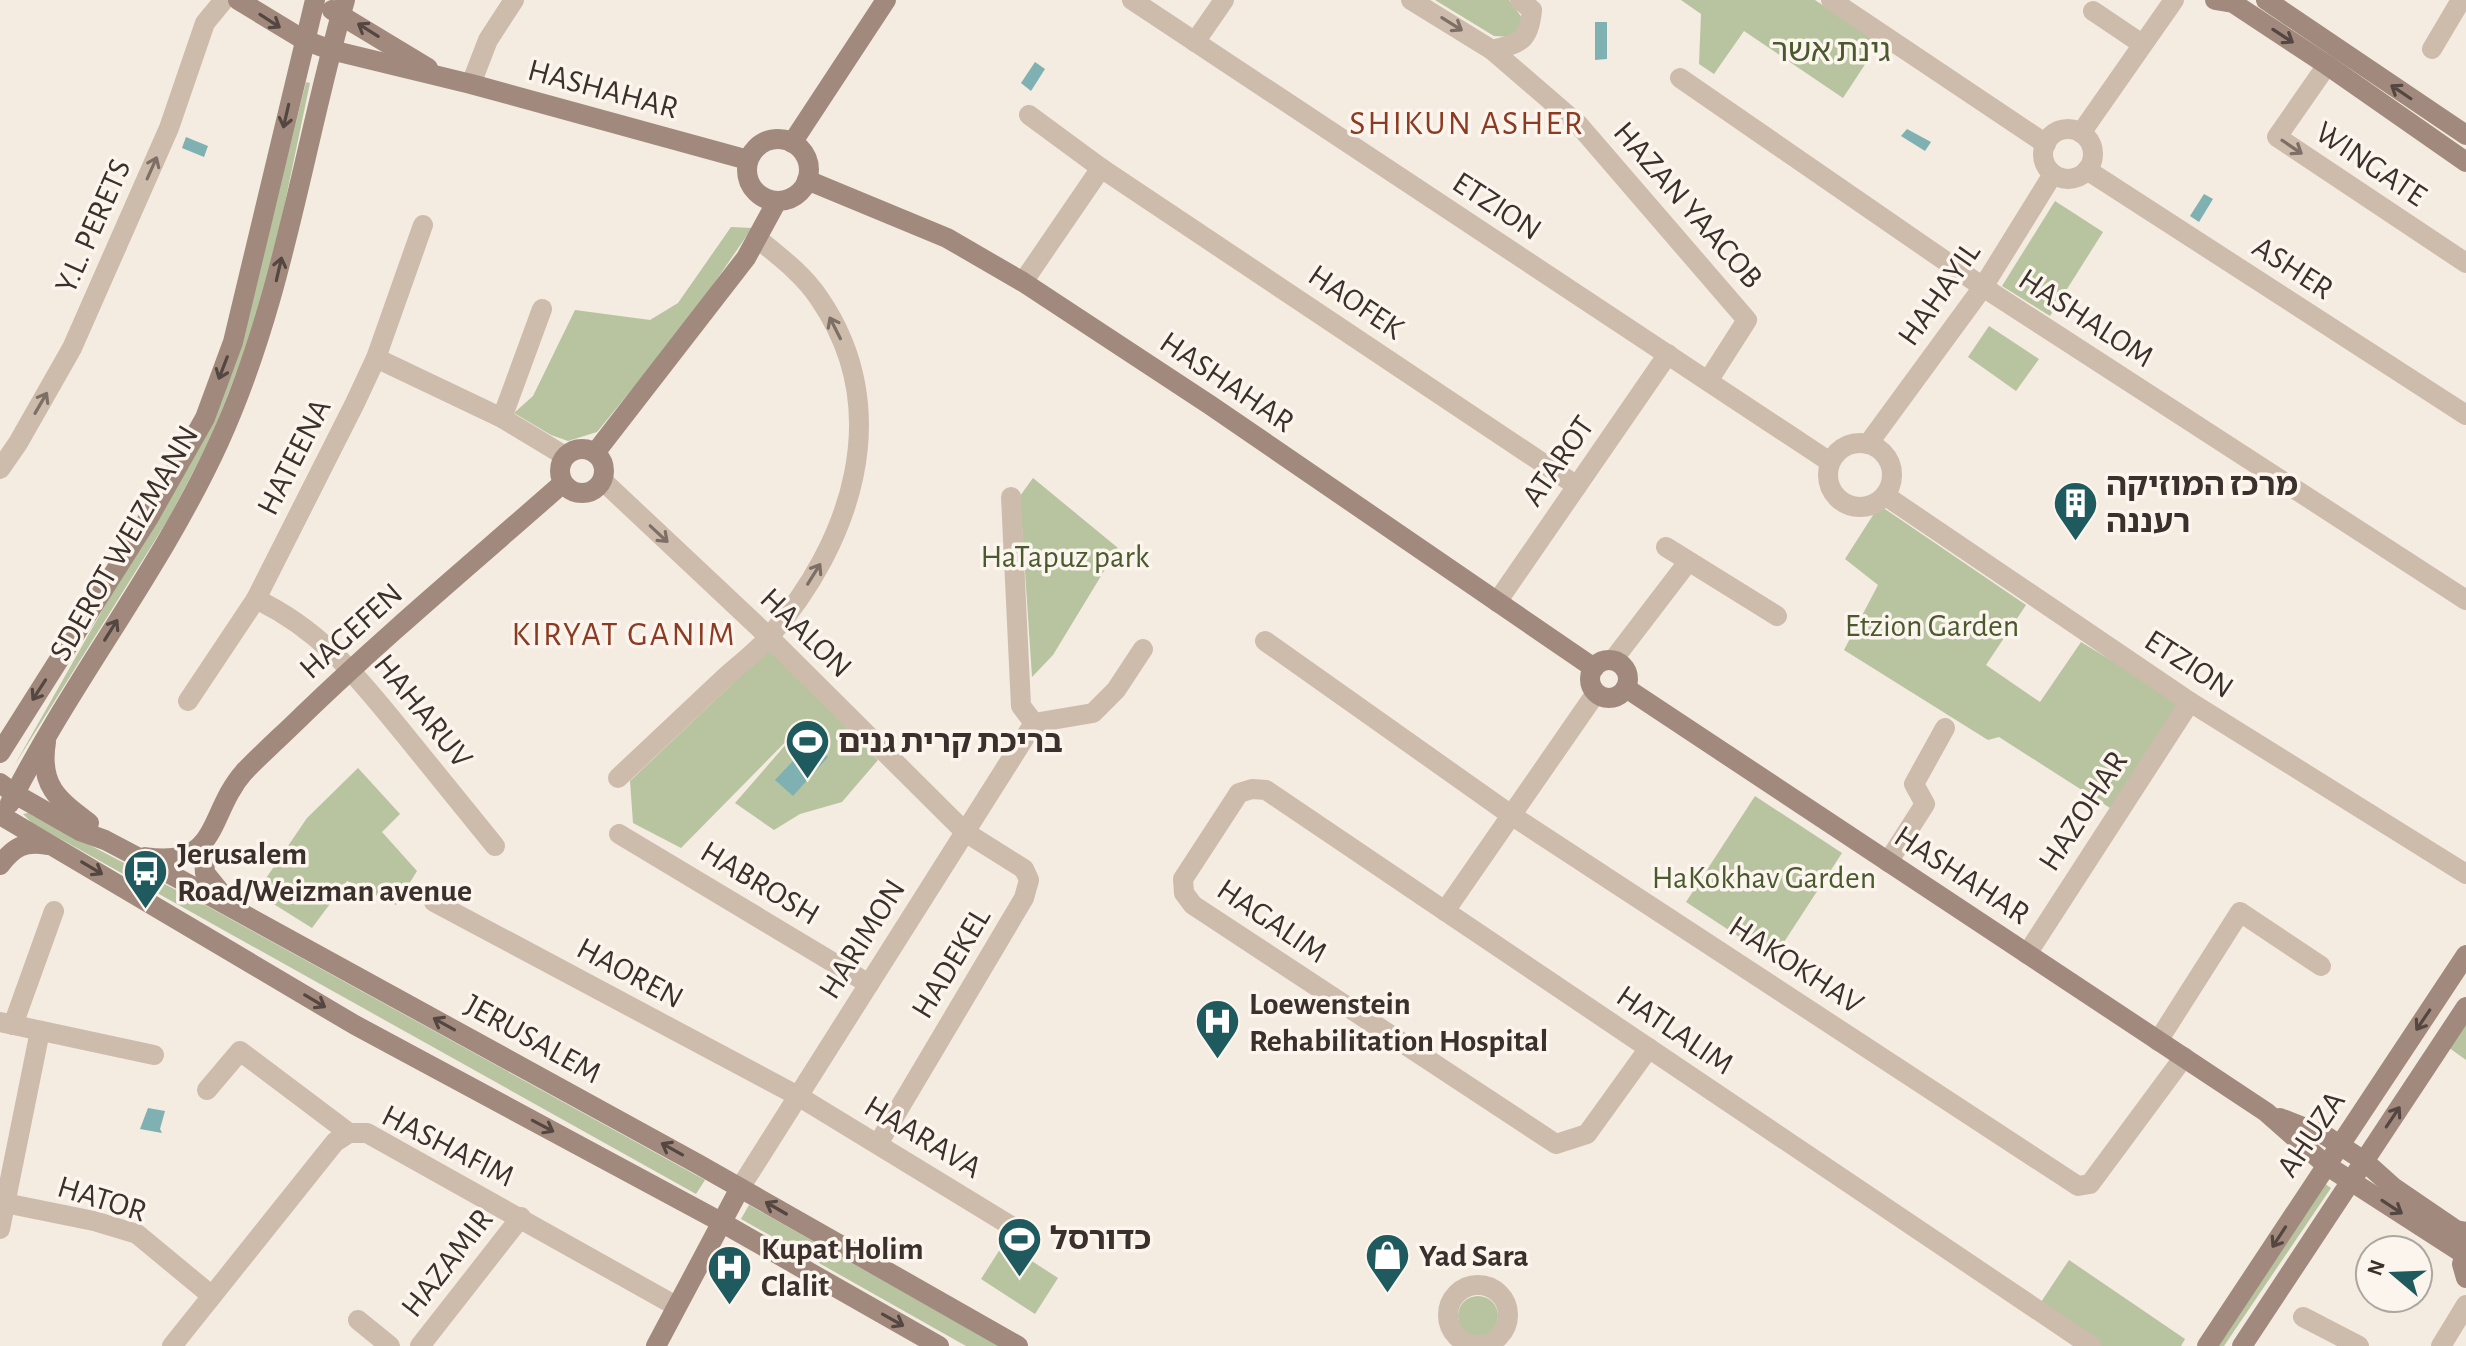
<svg xmlns="http://www.w3.org/2000/svg" width="2466" height="1346" font-family="'Alegreya Sans','Noto Sans Hebrew',sans-serif">
<style>
.green{fill:#b8c4a0}
.water{fill:#7fb0b2}
.lines{fill:none;stroke-linecap:round;stroke-linejoin:round}
.street{stroke:#cdbbac;stroke-width:20}
.secondary{stroke:#a18a7d;stroke-width:20}
.oneway{stroke:#544640}
.oneway2{stroke:#7d6f65}
.labels{text-anchor:middle;dominant-baseline:central;stroke-width:7;stroke-linejoin:round;paint-order:stroke}
.park-label{font-size:32px;fill:#4a5a2e;stroke:#fbf5ee}
.street-label{font-size:32px;fill:#3b302b;stroke:#fbf5ee}
.poi-label{font-size:32px;font-weight:bold;fill:#3b302b;stroke:#fbf5ee;text-anchor:start}
.neighbourhood-label{font-size:34px;letter-spacing:2px;fill:#8c3b22;stroke:#fbf5ee}
</style>
<rect width="100%" height="100%" fill="#f4ebe1"/>
<g class="green">
<polygon points="1435,0 1509,0 1523,19 1514,37 1494,36"/>
<polygon points="1681,0 1815,0 1879,43 1843,98 1744,31 1714,74 1699,64 1701,14"/>
<polygon points="306,82 310,83 270,274 251,335 211,438 169,518 14,766 111,595 244,333"/>
<polygon points="2055,201 2103,232 2050,316 2002,286"/>
<polygon points="731,227 752,228 691,317 597,432 568,441 551,435 514,413 533,396 575,310 650,320 678,303"/>
<polygon points="1989,326 2039,359 2016,391 1968,357"/>
<polygon points="1033,478 1118,548 1053,655 1032,677 1020,496"/>
<polygon points="1885,509 2026,605 1986,665 2040,702 2081,642 2182,703 2110,808 1999,737 1988,740 1844,650 1878,585 1845,559 1875,512"/>
<polygon points="769,649 878,760 842,802 800,814 774,830 735,803 808,719 681,848 633,823 630,781"/>
<polygon points="358,768 400,814 382,832 417,871 396,905 347,881 312,928 256,893 307,818"/>
<polygon points="1755,796 1842,853 1773,959 1686,902"/>
<polygon points="28,813 205,905 705,1180 696,1194 32,823 23,814"/>
<polygon points="2466,1021 2466,1060 2448,1047"/>
<polygon points="2324,1183 2331,1188 2224,1346 2216,1346"/>
<polygon points="749,1205 999,1346 966,1346 741,1219"/>
<polygon points="1004,1243 1058,1278 1035,1314 981,1279"/>
<polygon points="2069,1260 2185,1339 2181,1346 2081,1346 2033,1314"/>
<circle cx="1478" cy="1316" r="20"/>
</g>
<g class="water">
<polygon points="1595,22 1607,22 1607,59 1595,60"/>
<polygon points="1035,62 1045,69 1031,91 1021,83"/>
<polygon points="1907,129 1931,142 1925,151 1901,136"/>
<polygon points="186,137 208,146 204,157 182,148"/>
<polygon points="2204,194 2213,199 2199,222 2190,216"/>
<polygon points="810,743 828,757 793,796 775,780"/>
<polygon points="148,1108 165,1111 160,1129 162,1133 140,1129"/>
</g>
<g class="lines">
<g class="street">
<polyline points="1132,0 1830,462"/>
<polyline points="1411,0 1492,50 1578,124 1747,320 1708,381"/>
<polyline points="1831,0 2046,144"/>
<polyline points="2093,11 2142,44"/>
<polyline points="1195,42 1224,0"/>
<polyline points="2432,49 2461,0"/>
<path d="M1492,50C1520,43 1529,42 1532,10L1520,0"/>
<polyline points="2327,65 2277,137 2466,263"/>
<polyline points="1680,78 1983,287 2466,600"/>
<polyline points="471,84 488,40 514,0"/>
<polyline points="1029,115 1101,168 1577,486"/>
<circle cx="2068" cy="154" r="25"/>
<polyline points="2081,133 2174,0"/>
<polyline points="2087,170 2466,415"/>
<polyline points="1023,282 1101,168"/>
<polyline points="376,358 502,418 565,456"/>
<polyline points="502,418 542,309"/>
<circle cx="1860" cy="475" r="32"/>
<polyline points="1868,444 1983,287 2053,174"/>
<polyline points="0,469 18,443 72,348 169,128 205,23 224,0"/>
<polyline points="602,480 769,637 965,832 1024,869 1029,880 1024,898 878,1144"/>
<polyline points="1886,496 2190,702 2466,874"/>
<polyline points="1011,497 1021,706 1034,723 1093,713 1116,690 1143,649"/>
<polyline points="1666,547 1777,616"/>
<path d="M256,599C323,631 359,679 405,735C435,772 465,809 495,846"/>
<polyline points="1497,602 1668,354"/>
<polyline points="1265,641 1511,815 2078,1186 2090,1184 2184,1057"/>
<polyline points="1613,660 1688,562"/>
<polyline points="1596,693 1445,911 2091,1346"/>
<polyline points="188,701 256,599 355,403 376,358 423,225"/>
<path d="M618,778C652,746 686,714 720,682C736,667 755,653 769,637C852,542 896,410 819,298C803,274 780,257 758,239"/>
<polyline points="619,834 869,984"/>
<polyline points="1888,862 1925,804 1914,784 1945,728"/>
<polyline points="434,902 798,1096 1016,1229"/>
<polyline points="1445,911 1266,790 1252,789 1239,793 1183,879 1184,893 1193,905 1556,1144 1587,1134 1649,1048"/>
<polyline points="2027,954 2190,702"/>
<polyline points="0,1022 154,1055"/>
<polyline points="13,1025 54,911"/>
<polyline points="2158,1041 2240,912 2321,966"/>
<polyline points="207,1090 240,1051 349,1133"/>
<polyline points="740,1188 1034,723"/>
<polyline points="5,1203 94,1221 137,1234 212,1296"/>
<polyline points="0,1229 40,1031"/>
<circle cx="1478" cy="1315" r="30"/>
<polyline points="2303,1317 2359,1346"/>
<polyline points="358,1320 390,1346"/>
<polyline points="172,1346 335,1142 349,1133 367,1133 676,1306"/>
<polyline points="420,1346 521,1217"/>
<polyline points="2441,1346 2466,1305"/>
</g>
<g class="secondary">
<polyline points="238,0 304,40 331,50 471,84 748,160"/>
<polyline points="2215,0 2233,3 2327,65 2466,162"/>
<polyline points="2266,0 2466,135"/>
<polyline points="332,10 428,68"/>
<circle cx="778" cy="170" r="31"/>
<polyline points="792,143 886,0"/>
<polyline points="807,180 947,238 1023,282 1210,405 1594,668"/>
<circle cx="582" cy="471" r="22"/>
<polyline points="595,453 746,258 777,201"/>
<circle cx="1609" cy="679" r="19"/>
<polyline points="1626,688 2266,1112 2326,1165 2464,1254"/>
<path d="M46,742C39,785 57,799 89,823"/>
<polyline points="0,753 148,519 205,418 233,342 315,0"/>
<polyline points="0,783 15,794 80,831 105,840 181,880 698,1164 1018,1346"/>
<path d="M10,803C73,679 161,569 219,442C283,302 303,147 345,0"/>
<polyline points="0,815 355,1025 721,1222 939,1346"/>
<polyline points="203,843 205,873 226,899"/>
<path d="M145,857C220,869 207,814 244,772C263,752 285,733 305,713C388,633 477,559 563,483"/>
<path d="M0,865C14,847 24,841 47,845"/>
<polyline points="2280,1118 2326,1136 2364,1161 2393,1187 2456,1230 2466,1232"/>
<polyline points="2466,1250 2462,1264 2466,1278"/>
<polyline points="656,1346 740,1188"/>
<polyline points="2207,1346 2466,955"/>
<polyline points="2242,1346 2466,1007"/>
</g>
</g>
<defs><path id="oneway-shaft" d="M-6 0H5M1.5-3L5.5 0L1.5 3" fill="none" stroke-width="1.6" stroke-linecap="round" stroke-linejoin="round" transform="scale(2)"/></defs>
<g class="oneway">
<use href="#oneway-shaft" transform="translate(270 21) rotate(33)"/>
<use href="#oneway-shaft" transform="translate(368 30) rotate(-148)"/>
<use href="#oneway-shaft" transform="translate(2283 36) rotate(33)"/>
<use href="#oneway-shaft" transform="translate(2401 92) rotate(-146)"/>
<use href="#oneway-shaft" transform="translate(286 116) rotate(103)"/>
<use href="#oneway-shaft" transform="translate(279 269) rotate(-77)"/>
<use href="#oneway-shaft" transform="translate(223 368) rotate(111)"/>
<use href="#oneway-shaft" transform="translate(111 630) rotate(-58)"/>
<use href="#oneway-shaft" transform="translate(39 690) rotate(123)"/>
<use href="#oneway-shaft" transform="translate(92 868) rotate(31)"/>
<use href="#oneway-shaft" transform="translate(315 1001) rotate(31)"/>
<use href="#oneway-shaft" transform="translate(2423 1020) rotate(124)"/>
<use href="#oneway-shaft" transform="translate(444 1024) rotate(-151)"/>
<use href="#oneway-shaft" transform="translate(2393 1117) rotate(-56)"/>
<use href="#oneway-shaft" transform="translate(543 1126) rotate(28)"/>
<use href="#oneway-shaft" transform="translate(672 1149) rotate(-151)"/>
<use href="#oneway-shaft" transform="translate(2392 1207) rotate(33)"/>
<use href="#oneway-shaft" transform="translate(776 1208) rotate(-150)"/>
<use href="#oneway-shaft" transform="translate(2279 1237) rotate(123)"/>
<use href="#oneway-shaft" transform="translate(893 1320) rotate(29)"/>
</g>
<g class="oneway2">
<use href="#oneway-shaft" transform="translate(1452 24) rotate(32)"/>
<use href="#oneway-shaft" transform="translate(2292 147) rotate(34)"/>
<use href="#oneway-shaft" transform="translate(152 168) rotate(-66)"/>
<use href="#oneway-shaft" transform="translate(835 328) rotate(-117)"/>
<use href="#oneway-shaft" transform="translate(41 403) rotate(-60)"/>
<use href="#oneway-shaft" transform="translate(659 534) rotate(43)"/>
<use href="#oneway-shaft" transform="translate(814 574) rotate(-58)"/>
</g>
<defs>
<symbol id="building-pin" viewBox="-11 -11 22 30"><path d="M0 17L-7.5 6A9.5 9.5 0 1 1 7.5 6Z" fill="#1f5a5e" stroke="#fbf5ee"/><path d="M-4-6H4V6H1V3H-1V6H-4ZM-2.5-4.3h1.7v1.8h-1.7ZM.8-4.3h1.7v1.8H.8ZM-2.5-1h1.7V.8h-1.7ZM.8-1h1.7V.8H.8Z" fill="#fff"/></symbol>
<symbol id="stadium-pin" viewBox="-11 -11 22 30"><path d="M0 17L-7.5 6A9.5 9.5 0 1 1 7.5 6Z" fill="#1f5a5e" stroke="#fbf5ee"/><path d="M0-5a6.5 5 0 1 0 0 10a6.5 5 0 1 0 0-10ZM-3.5-1.8h7v3.6h-7Z" fill="#fff"/></symbol>
<symbol id="bus-pin" viewBox="-11 -11 22 30"><path d="M0 17L-7.5 6A9.5 9.5 0 1 1 7.5 6Z" fill="#1f5a5e" stroke="#fbf5ee"/><path d="M-5-6H5V4H4V6H2V4H-2V6H-4V4H-5ZM-3.5-4V0h7V-4ZM-3.5 1.2v1.5H-2V1.2ZM2 1.2v1.5H3.5V1.2Z" fill="#fff"/></symbol>
<symbol id="hospital-pin" viewBox="-11 -11 22 30"><path d="M0 17L-7.5 6A9.5 9.5 0 1 1 7.5 6Z" fill="#1f5a5e" stroke="#fbf5ee"/><path d="M-5-5h3v3.5h4V-5h3V5h-3V1.5h-4V5h-3Z" fill="#fff"/></symbol>
<symbol id="shop-pin" viewBox="-11 -11 22 30"><path d="M0 17L-7.5 6A9.5 9.5 0 1 1 7.5 6Z" fill="#1f5a5e" stroke="#fbf5ee"/><path d="M-5-2.5h2.3a2.7 3.5 0 0 1 5.4 0H5L5.5 6h-11ZM-1.5-2.5h3a1.5 2.3 0 0 0-3 0Z" fill="#fff"/></symbol>
</defs>
<g fill-rule="evenodd">
<use href="#building-pin" x="2050" y="478" width="51" height="69"/>
<use href="#stadium-pin" x="782" y="716" width="51" height="69"/>
<use href="#bus-pin" x="120" y="846" width="51" height="69"/>
<use href="#hospital-pin" x="1192" y="996" width="51" height="69"/>
<use href="#stadium-pin" x="994" y="1214" width="51" height="69"/>
<use href="#shop-pin" x="1362" y="1230" width="51" height="69"/>
<use href="#hospital-pin" x="704" y="1242" width="51" height="69"/>
</g>
<g class="labels">
<g class="park-label">
<text x="1831" y="51">גינת אשר</text>
<text x="1065" y="557">HaTapuz park</text>
<text x="1932" y="626">Etzion Garden</text>
<text x="1764" y="878">HaKokhav Garden</text>
</g>
<g class="street-label">
<text transform="translate(603 89) rotate(15)">HASHAHAR</text>
<text transform="translate(2371 164) rotate(34)">WINGATE</text>
<text transform="translate(1688 205) rotate(49)">HAZAN YAACOB</text>
<text transform="translate(1497 206) rotate(33)">ETZION</text>
<text transform="translate(93 226) rotate(-66)">Y.L. PERETS</text>
<text transform="translate(2293 268) rotate(33)">ASHER</text>
<text transform="translate(1939 294) rotate(-55)">HAHAYIL</text>
<text transform="translate(1356 302) rotate(34)">HAOFEK</text>
<text transform="translate(2086 318) rotate(33)">HASHALOM</text>
<text transform="translate(1227 382) rotate(34)">HASHAHAR</text>
<text transform="translate(294 457) rotate(-63)">HATEENA</text>
<text transform="translate(1558 461) rotate(-55)">ATAROT</text>
<text transform="translate(124 543) rotate(-60)">SDEROT WEIZMANN</text>
<text transform="translate(351 631) rotate(-42)">HAGEFEN</text>
<text transform="translate(806 633) rotate(44)">HAALON</text>
<text transform="translate(2189 664) rotate(33)">ETZION</text>
<text transform="translate(423 711) rotate(51)">HAHARUV</text>
<text transform="translate(2083 811) rotate(-57)">HAZOHAR</text>
<text transform="translate(1962 875) rotate(33)">HASHAHAR</text>
<text transform="translate(760 883) rotate(31)">HABROSH</text>
<text transform="translate(1272 921) rotate(34)">HAGALIM</text>
<text transform="translate(862 939) rotate(-58)">HARIMON</text>
<text transform="translate(951 963) rotate(-59)">HADEKEL</text>
<text transform="translate(1796 965) rotate(33)">HAKOKHAV</text>
<text transform="translate(630 973) rotate(28)">HAOREN</text>
<text transform="translate(1675 1030) rotate(34)">HATLALIM</text>
<text transform="translate(533 1039) rotate(29)">JERUSALEM</text>
<text transform="translate(2311 1134) rotate(-56)">AHUZA</text>
<text transform="translate(923 1137) rotate(31)">HAARAVA</text>
<text transform="translate(448 1146) rotate(27)">HASHAFIM</text>
<text transform="translate(102 1199) rotate(17)">HATOR</text>
<text transform="translate(447 1263) rotate(-52)">HAZAMIR</text>
</g>
<g class="poi-label">
<text x="2106" y="485">מרכז המוזיקה<tspan x="2106" dy="37">רעננה</tspan></text>
<text x="838" y="742">בריכת קרית גנים</text>
<text x="177" y="854">Jerusalem<tspan x="177" dy="37">Road/Weizman avenue</tspan></text>
<text x="1249" y="1004">Loewenstein<tspan x="1249" dy="37">Rehabilitation Hospital</tspan></text>
<text x="1050" y="1239">כדורסל</text>
<text x="761" y="1249">Kupat Holim<tspan x="761" dy="37">Clalit</tspan></text>
<text x="1419" y="1256">Yad Sara</text>
</g>
<g class="neighbourhood-label">
<text x="1467" y="124">SHIKUN ASHER</text>
<text x="624" y="635">KIRYAT GANIM</text>
</g>
</g>
<g transform="translate(2394 1274) rotate(289)"><circle r="38" fill="#fbf5ee" stroke="#aea6a0" stroke-width="2"/>
<path d="M0-6L14 30L0 20L-14 30Z" fill="#1f5a5e"/>
<text y="-12" font-size="22" font-weight="bold" text-anchor="middle" fill="#3b302b">N</text>
</g>
</svg>
